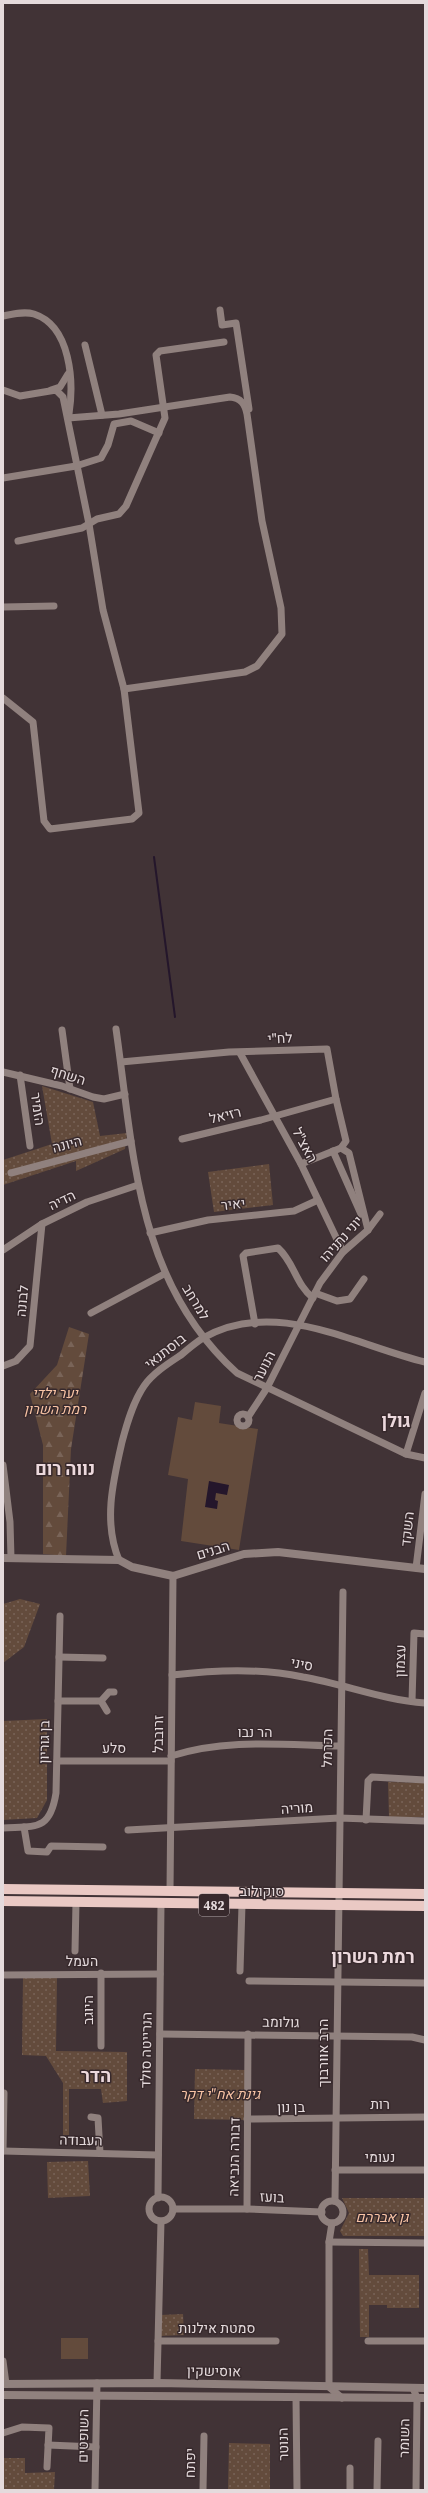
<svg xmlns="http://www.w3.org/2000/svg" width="428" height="2493" font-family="'Source Serif 4',Heebo,serif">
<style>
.green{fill:url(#green-dots)}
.forest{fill:url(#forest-firs)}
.pitch{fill:#634b3c}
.water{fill:#24162b}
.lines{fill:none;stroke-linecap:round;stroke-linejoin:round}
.stream{stroke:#24162b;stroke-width:2}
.minor{stroke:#90817e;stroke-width:7}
.tertiary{stroke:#90817e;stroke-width:8}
.primary{stroke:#eac9c4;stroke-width:10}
.labels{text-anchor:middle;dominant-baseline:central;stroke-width:3;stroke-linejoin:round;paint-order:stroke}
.shield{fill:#37292c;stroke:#b0a5a7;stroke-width:1}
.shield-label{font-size:13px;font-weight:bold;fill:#e4dadc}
.street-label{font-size:14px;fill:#e4dadc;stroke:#37292c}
.park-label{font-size:14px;font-style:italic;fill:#f9c4a5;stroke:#37292c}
.district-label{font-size:18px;font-weight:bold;fill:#ecd9dd;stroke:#37292c}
</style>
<defs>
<pattern id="green-dots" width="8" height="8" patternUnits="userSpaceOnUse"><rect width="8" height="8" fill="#634b3c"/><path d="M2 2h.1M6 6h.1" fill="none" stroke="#796458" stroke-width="1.8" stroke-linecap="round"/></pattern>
<pattern id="forest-firs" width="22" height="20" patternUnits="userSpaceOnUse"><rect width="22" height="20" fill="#634b3c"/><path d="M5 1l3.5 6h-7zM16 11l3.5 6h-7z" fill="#796458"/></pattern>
</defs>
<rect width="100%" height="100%" fill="#413336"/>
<g class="green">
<polygon points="42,1086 93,1102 100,1136 127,1133 125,1149 76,1171 76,1161 3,1185 3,1160 52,1144"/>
<polygon points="269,1164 273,1205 214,1212 208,1172"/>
<polygon points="20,1599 40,1604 24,1647 3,1663 3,1604"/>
<polygon points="47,1719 47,1800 37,1818 3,1820 3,1721"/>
<polygon points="388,1782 425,1783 425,1817 389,1817"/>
<polygon points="23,1978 57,1978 56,2051 127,2052 127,2101 103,2103 101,2089 69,2089 69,2135 63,2135 63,2083 46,2056 22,2055"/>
<polygon points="195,2069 246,2070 245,2120 194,2119"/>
<polygon points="88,2161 90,2196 48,2198 47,2162"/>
<polygon points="342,2198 425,2198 425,2236 343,2236 340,2231 349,2213"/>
<polygon points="359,2249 368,2249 369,2275 419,2275 419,2308 387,2308 387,2305 369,2305 369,2337 360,2337"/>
<polygon points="183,2314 184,2335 160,2336 160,2315"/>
<polygon points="229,2443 270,2444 270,2490 228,2490"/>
<polygon points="3,2458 25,2458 25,2473 55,2472 54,2490 3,2490"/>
</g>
<polygon class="forest" points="69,1327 89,1334 71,1449 66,1556 43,1554 43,1445 30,1394 57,1365"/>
<g class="pitch">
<polygon points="195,1402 221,1406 219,1423 258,1429 239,1550 181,1541 188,1479 168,1475 178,1417 192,1420"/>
<rect x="61" y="2338" width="27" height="21"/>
</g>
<polygon class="water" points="209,1481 229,1485 227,1495 216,1493 215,1500 218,1501 217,1509 205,1507"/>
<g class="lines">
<polyline class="stream" points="154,857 175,1017"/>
<g class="minor">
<polyline points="220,310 222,325 236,323 249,409"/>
<path d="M3,316C13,314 24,311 34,314C71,326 74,382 69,414"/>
<polyline points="85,345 102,415"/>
<polyline points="3,390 20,396 56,390 63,397 89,524 103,610 124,689 139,813 132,819 50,829 44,821 33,722 3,698"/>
<polyline points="51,390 60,387 68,374"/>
<path d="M68,418L119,414L230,397C241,398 245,404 247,414L262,521L281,608L282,634L257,666L245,672L124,689"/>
<polyline points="3,478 76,466 101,458 108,445 114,424 131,421 159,433"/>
<polyline points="18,541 82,528 97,519 119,514 126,506 165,418 156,355 160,351 224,342"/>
<polyline points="3,607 54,606"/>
<path d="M116,1029C134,1154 136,1282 237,1373L406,1454L425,1458"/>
<polyline points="62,1030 70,1089"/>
<polyline points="240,1053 301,1164 343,1252"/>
<polyline points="121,1062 229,1052 327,1049 336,1099 261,1120 182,1139"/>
<polyline points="3,1072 62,1086 93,1097 104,1099 125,1094"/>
<polyline points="20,1075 30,1146"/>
<polyline points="341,1148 349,1153 368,1230"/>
<polyline points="333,1151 361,1214"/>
<polyline points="301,1164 341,1148 346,1141 336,1099"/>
<polyline points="11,1173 131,1141"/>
<polyline points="150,1233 208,1220 294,1211 318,1200"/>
<polyline points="3,1250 42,1224 87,1202 138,1185"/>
<polyline points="315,1293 337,1301 350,1299 364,1279"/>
<polyline points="91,1313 164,1274"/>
<path d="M255,1324L243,1256L246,1253L278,1248C294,1262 296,1285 313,1298"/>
<polyline points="3,1366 16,1361 30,1346 42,1224"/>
<circle cx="243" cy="1420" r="6"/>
<polyline points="248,1417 267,1388 320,1283 343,1252 368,1230 380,1214"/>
<polyline points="406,1454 425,1393"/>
<polyline points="3,1465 10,1522 11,1558"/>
<path d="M119,1560C103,1522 113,1481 122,1442C127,1423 133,1402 144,1386C153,1373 169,1363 181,1355C188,1349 195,1343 203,1338C275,1297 354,1345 425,1362"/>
<polyline points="416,1568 425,1494"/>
<polyline points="59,1657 103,1658"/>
<path d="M172,1675C216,1670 259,1668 303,1677C344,1684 383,1700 425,1703"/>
<polyline points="58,1701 101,1701 109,1692 114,1692"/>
<polyline points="101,1701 107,1711"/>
<polyline points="412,1701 414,1633 425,1634"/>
<path d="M171,1756C226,1738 284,1745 340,1746"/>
<polyline points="57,1761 171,1761"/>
<polyline points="366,1820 368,1781 372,1777 425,1780"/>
<polyline points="24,1827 28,1851 47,1852 51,1846 103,1847"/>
<path d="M3,1828C36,1826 50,1831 56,1793L60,1616"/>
<polyline points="128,1830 339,1818 425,1821"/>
<polyline points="170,1892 173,1576"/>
<polyline points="75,1951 76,1902"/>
<polyline points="240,1971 242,1905"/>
<polyline points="3,1975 160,1974"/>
<polyline points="249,1981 425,1983"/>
<polyline points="160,2034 412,2037 425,2040"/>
<polyline points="101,2046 101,1973"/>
<polyline points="91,2117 98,2118 100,2153"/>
<polyline points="247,2119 425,2117"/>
<polyline points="3,2151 158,2155"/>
<polyline points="3,2151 4,2093"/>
<polyline points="335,2170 425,2170"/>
<circle cx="161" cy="2209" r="12"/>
<polyline points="158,2198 161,1904"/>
<polyline points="335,2201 343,1592"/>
<circle cx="332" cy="2212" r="11"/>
<polyline points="173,2209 247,2209 322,2212"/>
<polyline points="247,2209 248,2034"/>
<polyline points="332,2223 329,2242 329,2387 342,2398"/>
<polyline points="329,2242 425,2243"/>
<polyline points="158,2341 276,2341"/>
<polyline points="368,2341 425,2341"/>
<polyline points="3,2361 6,2384"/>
<polyline points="157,2383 161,2221"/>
<polyline points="413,2388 417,2398 416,2490"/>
<polyline points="296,2397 297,2490"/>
<polyline points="3,2433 22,2427 49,2428 47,2467"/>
<polyline points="48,2445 96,2447"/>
<polyline points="350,2468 350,2490"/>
<polyline points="95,2490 97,2383"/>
<polyline points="203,2490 204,2436"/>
<polyline points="377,2490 378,2441"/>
</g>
<g class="tertiary">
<polyline points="3,1558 119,1560 132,1567 173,1576 244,1554 278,1552 425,1569"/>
<polyline points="3,2384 157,2383 425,2388"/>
<polyline points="3,2395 425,2398"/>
</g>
<g class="primary">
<polyline points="3,1889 425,1894"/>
<polyline points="3,1901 425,1906"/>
</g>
</g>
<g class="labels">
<rect class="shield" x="199" y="1894" width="30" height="22" rx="3"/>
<g class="shield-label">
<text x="214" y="1905">482</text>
</g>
<g class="street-label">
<text transform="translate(280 1038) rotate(-3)">לח"י</text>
<text transform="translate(68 1075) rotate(17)">השחף</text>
<text transform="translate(38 1109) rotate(82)">הזמיר</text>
<text transform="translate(225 1115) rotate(-13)">רזיאל</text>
<text transform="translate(67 1144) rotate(-15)">היונה</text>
<text transform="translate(305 1145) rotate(62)">האצ"ל</text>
<text transform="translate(62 1200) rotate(-26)">הדיה</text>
<text transform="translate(233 1204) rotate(-6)">יאיר</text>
<text transform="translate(341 1239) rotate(-48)">יוני נתניהו</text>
<text transform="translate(22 1301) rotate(-85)">לבונה</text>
<text transform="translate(196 1302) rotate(59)">למרחב</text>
<text transform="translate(165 1351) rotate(-38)">בוסתנאי</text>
<text transform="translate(264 1366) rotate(-63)">הנוער</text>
<text transform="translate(407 1529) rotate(-84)">השקד</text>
<text transform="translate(213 1550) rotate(-17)">הבנים</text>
<text transform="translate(400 1661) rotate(-89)">עצמון</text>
<text transform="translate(302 1664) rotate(11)">סיני</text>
<text x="255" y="1732">הר נבו</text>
<text transform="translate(158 1734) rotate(-89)">זרובבל</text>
<text transform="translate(44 1742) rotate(-89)">בן גוריון</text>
<text x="114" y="1748">סלע</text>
<text transform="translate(327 1748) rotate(-89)">הכרמל</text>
<text transform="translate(297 1808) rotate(-4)">מוריה</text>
<text x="262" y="1891">סוקולוב</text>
<text x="82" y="1961">העמל</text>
<text transform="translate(88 2010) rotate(-90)">היוגב</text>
<text transform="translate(281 2022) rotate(1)">גולומב</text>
<text transform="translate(146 2050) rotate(-89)">הנרייטה סולד</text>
<text transform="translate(323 2053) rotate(-90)">הרב אוורבוך</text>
<text x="380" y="2104">רות</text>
<text transform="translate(291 2107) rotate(-1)">בן נון</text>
<text transform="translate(81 2140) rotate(1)">העבודה</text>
<text transform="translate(234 2157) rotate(-89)">דבורה הנביאה</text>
<text x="380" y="2157">נעומי</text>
<text transform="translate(272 2197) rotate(3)">בועז</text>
<text x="217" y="2328">סמטת אילנות</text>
<text transform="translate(214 2371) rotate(1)">אוסישקין</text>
<text transform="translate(83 2436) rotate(-89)">השופטים</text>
<text transform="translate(404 2438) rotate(-89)">השומר</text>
<text transform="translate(283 2444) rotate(-91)">הנוטר</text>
<text transform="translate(190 2463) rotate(-89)">יפתח</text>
</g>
<g class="park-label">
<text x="55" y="1393">יער ילדי<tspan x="55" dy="16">רמת השרון</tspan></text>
<text x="220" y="2094">גינת אח"י דקר</text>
<text x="382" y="2217">גן אברהם</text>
</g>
<g class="district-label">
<text x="396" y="1420">גולן</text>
<text x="65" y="1468">נווה רום</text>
<text x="373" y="1956">רמת השרון</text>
<text x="96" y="2075">הדר</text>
</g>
</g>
<rect width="428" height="2493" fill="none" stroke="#e4dadc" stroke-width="8"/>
</svg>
